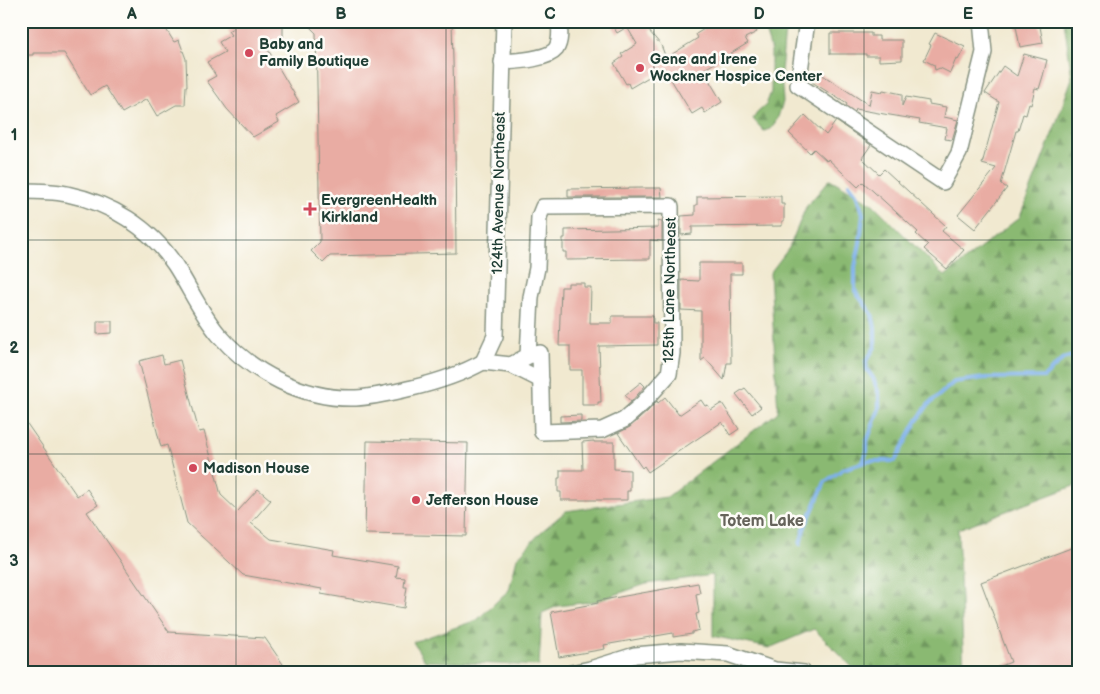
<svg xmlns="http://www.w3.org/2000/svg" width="1100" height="694" font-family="'Balsamiq Sans',sans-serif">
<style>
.forest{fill:url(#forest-firs);stroke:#547b53}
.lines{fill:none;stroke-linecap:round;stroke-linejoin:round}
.stream{stroke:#7eb1eb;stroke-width:4}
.building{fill:#e9aca3}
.minor-casing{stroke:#889382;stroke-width:18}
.minor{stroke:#fff;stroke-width:15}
.grid{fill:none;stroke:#1f3d34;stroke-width:1;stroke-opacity:0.55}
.poi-dot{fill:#d1495b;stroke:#fdfcf7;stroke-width:2}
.labels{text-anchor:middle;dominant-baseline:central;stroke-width:5;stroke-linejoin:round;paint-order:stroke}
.poi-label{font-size:15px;font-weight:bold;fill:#1f3d34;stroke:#fdfcf7;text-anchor:start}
.street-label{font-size:15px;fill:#1f3d34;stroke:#fdfcf7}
.neighbourhood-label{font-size:16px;font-weight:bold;fill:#66645b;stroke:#fdfcf7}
.neatline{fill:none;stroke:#1f3d34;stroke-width:2}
.grid-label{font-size:16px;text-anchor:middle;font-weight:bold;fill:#1f3d34}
</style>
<defs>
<pattern id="forest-firs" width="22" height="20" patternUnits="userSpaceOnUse" patternTransform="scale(1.25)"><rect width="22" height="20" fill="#8ab972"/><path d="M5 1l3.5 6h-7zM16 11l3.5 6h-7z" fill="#70985e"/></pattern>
</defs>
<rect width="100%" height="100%" fill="#fdfcf7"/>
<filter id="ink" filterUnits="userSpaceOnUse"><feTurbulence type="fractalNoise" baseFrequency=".02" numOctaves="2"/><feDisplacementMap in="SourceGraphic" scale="10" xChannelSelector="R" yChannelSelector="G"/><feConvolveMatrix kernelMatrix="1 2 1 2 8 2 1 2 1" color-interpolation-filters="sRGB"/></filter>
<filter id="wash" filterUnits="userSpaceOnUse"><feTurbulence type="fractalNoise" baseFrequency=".0096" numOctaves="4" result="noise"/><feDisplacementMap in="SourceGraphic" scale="20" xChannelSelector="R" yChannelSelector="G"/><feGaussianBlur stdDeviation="1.12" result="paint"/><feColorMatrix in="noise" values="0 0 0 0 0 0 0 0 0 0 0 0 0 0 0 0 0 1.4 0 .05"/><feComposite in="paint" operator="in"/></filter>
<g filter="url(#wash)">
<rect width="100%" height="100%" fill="#f1e9d0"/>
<g class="forest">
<polygon points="762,21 786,21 781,72 783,102 778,117 772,128 764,131 753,119 757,113 766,105 771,92 771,50"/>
<polygon points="1064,21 1079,21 1079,484 958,529 964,673 858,673 814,629 769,648 713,636 713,575 646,584 597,601 558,606 542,613 539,666 425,661 413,642 477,620 509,590 517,558 541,532 566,511 667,497 778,412 770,273 789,248 806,207 830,179 873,204 945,276 1020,217 1056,124 1072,78"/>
</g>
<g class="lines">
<g class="stream">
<polyline points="849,184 858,196 863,214 860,243 855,267 855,291 872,314 875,328 875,347 866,361 867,370 873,378 879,394 879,409 867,441 867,451 863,462"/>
<polyline points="800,544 804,529 825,482 843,469 868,461 895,461 916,422 928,405 954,382 985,378 1044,377 1063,359 1079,354"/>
</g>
</g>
<g id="blocks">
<g class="building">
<polygon points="21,21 124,21 127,25 133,21 161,21 174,42 179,40 186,59 187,86 186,86 185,105 176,105 157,116 147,99 122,113 105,86 90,95 64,53 33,53 33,55 21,55"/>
<polygon points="229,21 283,21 283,39 267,48 299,102 276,116 279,122 253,137 227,109 207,81 216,76 207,62 225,52 219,42 231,35 228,31 233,28"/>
<polygon points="304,21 452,21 455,141 456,253 330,256 323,263 311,251 320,242 316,33"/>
<polygon points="610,21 666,21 649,31 661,45 666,58 698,38 696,34 717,21 750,21 757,32 745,38 748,43 703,70 722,102 705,113 702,108 692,114 664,68 630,88 628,83 626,84 614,63 623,57 621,54 637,44 627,27 617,33"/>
<polygon points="1015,21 1039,21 1043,43 1020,47"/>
<polygon points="830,33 871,33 871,36 879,36 879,40 902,40 902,60 879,61 879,56 866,56 866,54 830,54"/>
<polygon points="935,33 965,47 958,60 956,59 950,73 940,68 935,70 934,65 924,60 931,45 929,44"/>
<polygon points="1024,54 1047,60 1043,76 1039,89 1035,88 1031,105 1029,104 1026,115 1023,114 1018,131 1016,131 1001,184 1007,188 975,229 958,215 996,168 982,164 999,102 985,93 1003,66 1017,76"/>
<polygon points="818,72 869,105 872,90 882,92 883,90 902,94 902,106 906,97 929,101 929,104 946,107 944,117 958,120 952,140 945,139 947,128 919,123 920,120 884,114 856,109 855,112 846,106 847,104 812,82"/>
<polygon points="805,115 826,135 836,121 871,145 862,158 879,174 884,169 946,226 942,231 964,250 947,269 924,249 928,245 916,234 918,232 863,182 858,187 828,159 827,161 814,149 810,153 789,133"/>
<polygon points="643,188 661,188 662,197 568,197 568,189"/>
<polygon points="781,196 781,204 784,204 784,221 782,221 782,226 692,227 692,234 681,235 681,216 695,215 695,205 697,205 697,197"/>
<polygon points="658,221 662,222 662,241 650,240 650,259 566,260 566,252 563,252 563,238 565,238 565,230 658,228"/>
<polygon points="699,263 742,263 742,274 730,274 731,363 727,363 724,380 705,358 701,361 701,311 681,310 681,280 699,281"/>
<polygon points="568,283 584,283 584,287 591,287 590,323 612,323 612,316 653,316 653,323 657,323 657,345 599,346 601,402 598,402 598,405 582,405 582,370 570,370 570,346 559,346 561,287 568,287"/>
<polygon points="97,321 112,321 112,333 97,334"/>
<polygon points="162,355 164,364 180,360 199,432 204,431 221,495 238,511 258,489 271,500 251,523 271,539 334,550 333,555 398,566 396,577 405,578 404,587 407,587 404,608 321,594 322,589 243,575 187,523 167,445 161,447 139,361"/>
<polygon points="641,382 645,386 631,402 625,395"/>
<polygon points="745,388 761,407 752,414 736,394"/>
<polygon points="665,397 679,415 701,400 705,406 708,405 711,410 722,403 739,429 730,435 722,422 648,472 644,466 642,468 618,433 630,427 648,411 657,401 658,403"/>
<polygon points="21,415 77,496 87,489 98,505 87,512 169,632 265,638 289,673 21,673"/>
<polygon points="581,415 581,421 560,422 560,416"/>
<polygon points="367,441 468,443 466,536 365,534"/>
<polygon points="594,441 594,442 614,442 614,469 630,470 630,491 627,491 627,500 561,500 561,492 558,492 558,478 560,478 560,470 583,470 582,442"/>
<polygon points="1079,545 1079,673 985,673 985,672 1011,662 981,582"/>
<polygon points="698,583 700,593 696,594 699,613 696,614 699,630 692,632 692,634 673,637 673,633 604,645 605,649 559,657 551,612 598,603 597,601"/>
</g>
</g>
</g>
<g filter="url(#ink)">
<use href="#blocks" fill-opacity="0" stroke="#889382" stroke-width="1"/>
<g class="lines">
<defs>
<g id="minor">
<polyline points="807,21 798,85 943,182 959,153 984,52 981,21"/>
<path d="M502,62C516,61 547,60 556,49C561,41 560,30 559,21"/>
<path d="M21,191C36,191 52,191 67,194C110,203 150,227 175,265C190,288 201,314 219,335C252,373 305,400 356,398C375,397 394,392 412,388C437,382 460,375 483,362"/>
<polyline points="483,362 511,365 528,356 540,353 542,432 602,430 624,420 642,404 669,374 672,353 671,206 543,207 539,217 537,268 531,297 528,356"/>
<polyline points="483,362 495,336 504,21"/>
<polyline points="511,365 541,380"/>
<polyline points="571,673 590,669 635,655 681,651 728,654 775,670 804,673"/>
</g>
</defs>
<use href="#minor" class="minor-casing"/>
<use href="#minor" class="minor"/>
</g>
</g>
<path class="grid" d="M236,21V673M446,21V673M654,21V673M864,21V673M21,240H1079M21,454H1079"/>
<g class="poi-dot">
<circle cx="249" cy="53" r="5"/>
<circle cx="640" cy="68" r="5"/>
<path d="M307.5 201.5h5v5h5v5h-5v5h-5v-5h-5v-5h5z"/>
<circle cx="193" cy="468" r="5"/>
<circle cx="416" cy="500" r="5"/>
</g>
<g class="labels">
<g class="poi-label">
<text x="259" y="44">Baby and<tspan x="259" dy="17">Family Boutique</tspan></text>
<text x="650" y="59">Gene and Irene<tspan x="650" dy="17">Wockner Hospice Center</tspan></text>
<text x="321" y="200">EvergreenHealth<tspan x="321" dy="17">Kirkland</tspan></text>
<text x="203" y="468">Madison House</text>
<text x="426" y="500">Jefferson House</text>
</g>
<g class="street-label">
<text transform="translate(499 193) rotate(-89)">124th Avenue Northeast</text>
<text transform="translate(670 290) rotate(-89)">125th Lane Northeast</text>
</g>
<g class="neighbourhood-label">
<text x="762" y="521">Totem Lake</text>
</g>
</g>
<rect width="1100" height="694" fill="none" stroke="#fdfcf7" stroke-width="55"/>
<rect x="28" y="28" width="1044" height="638" class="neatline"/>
<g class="grid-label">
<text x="132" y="19">A</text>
<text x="341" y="19">B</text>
<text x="550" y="19">C</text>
<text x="759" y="19">D</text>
<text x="968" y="19">E</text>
<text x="14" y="140">1</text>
<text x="14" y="353">2</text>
<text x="14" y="566">3</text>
</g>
</svg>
